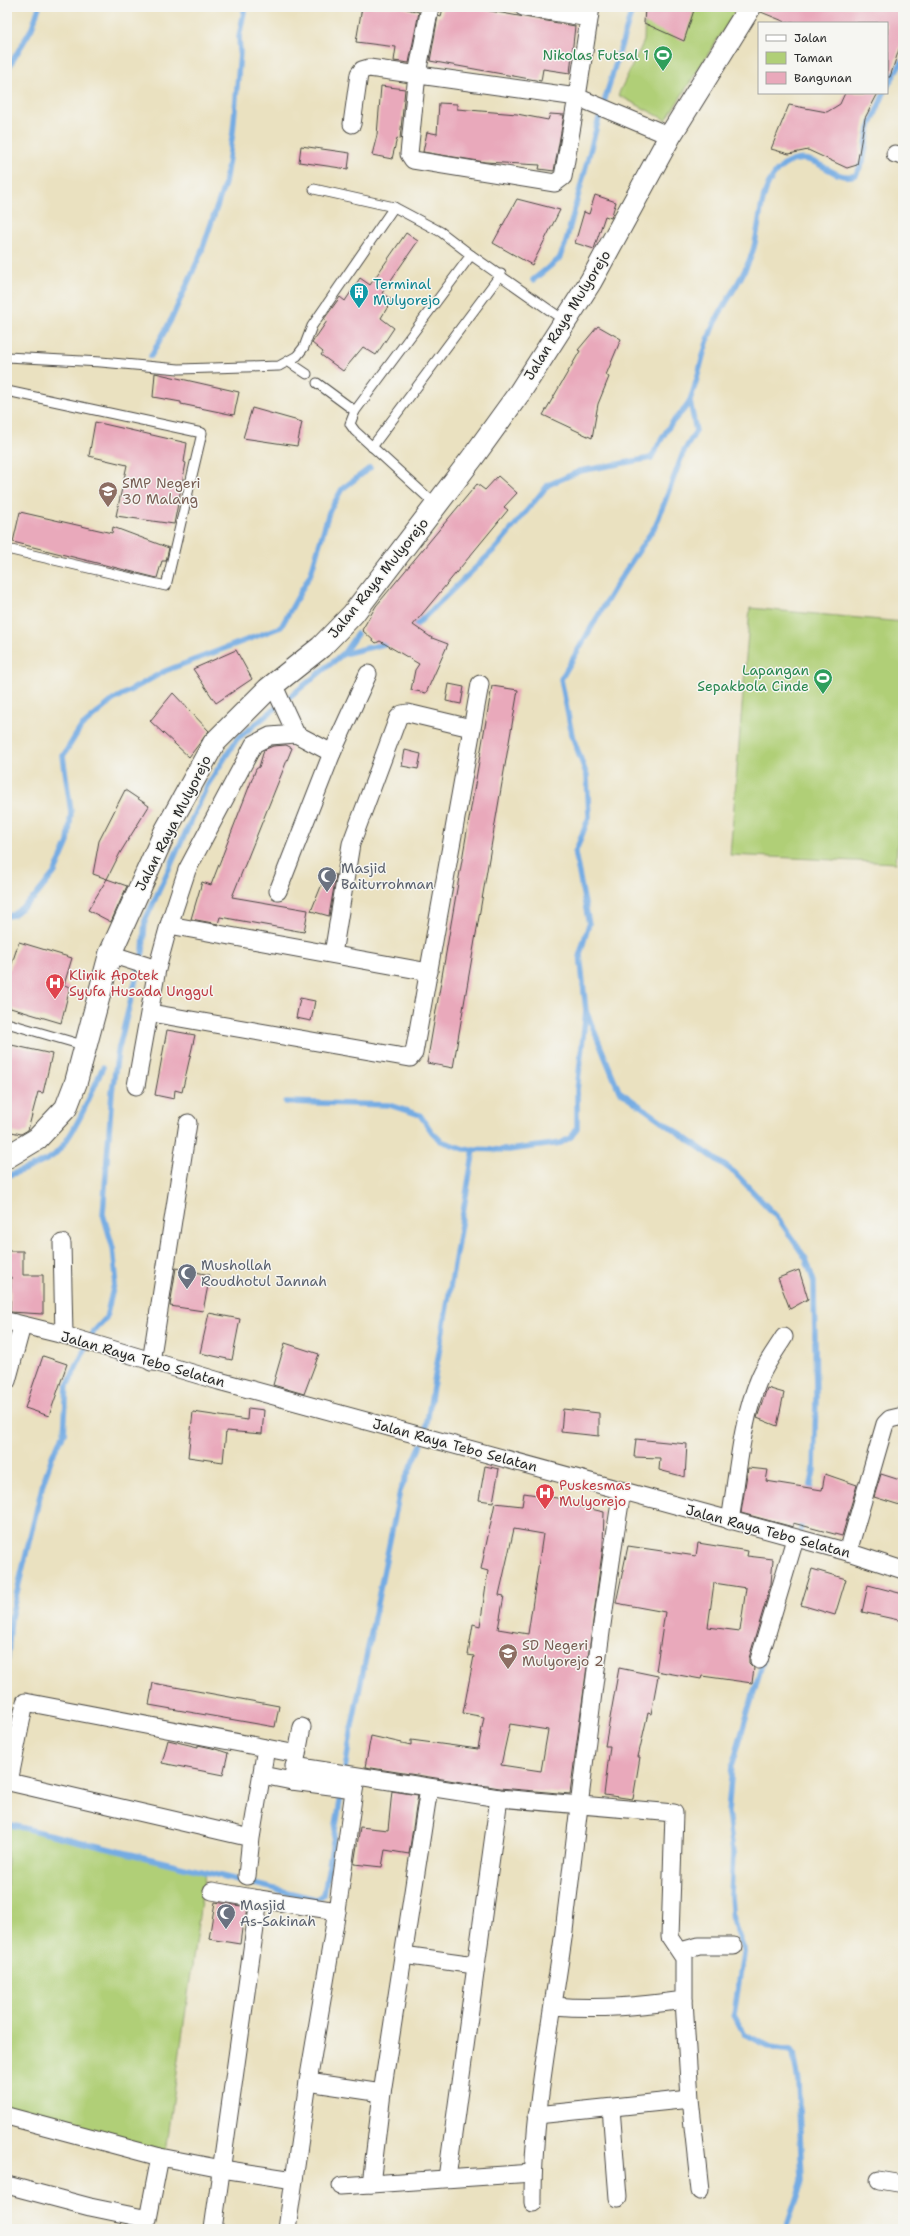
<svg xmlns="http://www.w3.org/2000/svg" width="910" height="2236" font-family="'Shantell Sans',sans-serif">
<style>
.green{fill:#b0cf77;stroke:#6e7d51}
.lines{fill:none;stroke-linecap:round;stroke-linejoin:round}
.stream{stroke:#75ace3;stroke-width:5.5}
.building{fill:#e9a9bb;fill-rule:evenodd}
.lane-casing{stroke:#484641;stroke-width:11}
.street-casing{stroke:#484641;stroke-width:19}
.secondary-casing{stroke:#484641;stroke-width:24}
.lane{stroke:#fff;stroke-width:9}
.street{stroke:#fff;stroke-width:17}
.secondary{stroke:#fff;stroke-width:22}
.labels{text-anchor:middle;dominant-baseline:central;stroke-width:3;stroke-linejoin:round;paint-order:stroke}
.leisure-label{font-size:14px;fill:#27864d;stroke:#f6f6f2;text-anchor:end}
.culture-label{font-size:14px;fill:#0d838f;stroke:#f6f6f2;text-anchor:start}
.street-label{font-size:14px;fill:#2b2b2b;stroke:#f6f6f2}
.education-label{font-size:14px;fill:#785e54;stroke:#f6f6f2;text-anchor:start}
.worship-label{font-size:14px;fill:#5b616d;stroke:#f6f6f2;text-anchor:start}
.health-label{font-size:14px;fill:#be3a42;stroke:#f6f6f2;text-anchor:start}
</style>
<rect width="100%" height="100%" fill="#f6f6f2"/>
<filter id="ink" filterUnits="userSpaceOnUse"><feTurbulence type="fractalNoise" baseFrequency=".025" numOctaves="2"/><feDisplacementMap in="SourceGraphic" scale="8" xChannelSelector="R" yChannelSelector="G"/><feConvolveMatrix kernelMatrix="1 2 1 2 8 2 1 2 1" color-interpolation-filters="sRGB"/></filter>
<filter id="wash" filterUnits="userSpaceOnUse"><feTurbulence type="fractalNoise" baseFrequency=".012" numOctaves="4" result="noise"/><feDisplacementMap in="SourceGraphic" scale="16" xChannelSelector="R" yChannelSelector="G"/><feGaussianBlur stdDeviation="0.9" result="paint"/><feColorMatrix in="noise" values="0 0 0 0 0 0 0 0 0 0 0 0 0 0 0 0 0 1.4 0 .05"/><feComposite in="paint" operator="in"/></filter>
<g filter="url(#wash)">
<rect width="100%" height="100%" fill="#eae1c0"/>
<g class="green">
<polygon points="645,7 738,7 666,120 618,95 644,41"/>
<polygon points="750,608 903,622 903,769 896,863 730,855"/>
<polygon points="7,1824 205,1873 166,2152 7,2109"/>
</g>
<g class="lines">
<g class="stream">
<polyline points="7,70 32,28 39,7"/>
<polyline points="887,87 903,60"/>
<polyline points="533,280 559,259 565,245 597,125 633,7"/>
<polyline points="151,356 172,318 201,253 225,183 233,132 240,53 239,37 245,7"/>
<path d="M410,631L496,548L548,485L580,471L651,458C658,446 664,434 671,424C677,416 687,409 690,400C700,375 703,346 715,322C727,298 747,273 754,247C761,221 759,183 783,166C815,144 830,184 856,175L863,161L869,129L884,93"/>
<polyline points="343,654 357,634"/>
<polyline points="7,916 13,915 35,897 55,872 68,842 71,812 63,756 81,727 113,700 165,671 281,627 311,573 329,512 342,489 370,468"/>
<polyline points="586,1011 619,1091 734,1172 778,1218 806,1259 814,1282 816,1398 814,1470 809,1494"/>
<polyline points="286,1102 389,1105 420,1115 432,1132 441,1141 464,1149 509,1150 561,1143 571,1137 577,1128 577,1090 586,1011 580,954 589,924 575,853 589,817 587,776 572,735 561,679 618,582 656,525 683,453 696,431 690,401"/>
<path d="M7,1176C22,1170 42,1165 54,1155C74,1138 92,1091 103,1067"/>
<polyline points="426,1428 474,1149"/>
<polyline points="800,1531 803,1518"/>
<polyline points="763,1661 732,1766 728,1812 733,1852 731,1896 733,1923 744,1948 734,2015 744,2034 771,2047 791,2050 793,2053 798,2081 802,2181 786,2229"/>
<polyline points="7,1666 11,1617 43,1483 53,1454 64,1434 67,1386 94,1331 106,1318 116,1276 113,1248 103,1214 112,1092 118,1051 143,951 145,921 207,786 237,739 343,654 384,644 392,641"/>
<polyline points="345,1769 352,1726 400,1491 421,1445"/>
<polyline points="7,1824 316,1899 324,1894 341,1796"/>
</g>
</g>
<g id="blocks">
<g class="building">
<polygon points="362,7 400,7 419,12 409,63 394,61 396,47 356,42"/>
<polygon points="443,7 468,7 575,26 570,73 543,69 541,81 430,61 438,16 441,17"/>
<polygon points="645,7 695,7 684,41 644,23"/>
<polygon points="762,7 903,7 903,37 890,77 887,77 887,23 788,23 761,12"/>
<polygon points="381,86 405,89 400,139 397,138 392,159 372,155 377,135"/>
<polygon points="845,93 878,93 865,118 857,165 847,168 808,150 789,154 771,149 789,105 827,112 840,104"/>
<polygon points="439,103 457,104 457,109 517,114 548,120 550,114 564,115 554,171 539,169 540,165 485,162 423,152 427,132 437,134"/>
<polygon points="301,146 350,153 348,169 299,162"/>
<polygon points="595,195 616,202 611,218 605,216 594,249 575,243 584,212 589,214"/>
<polygon points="517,199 560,210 532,265 493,243"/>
<polygon points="406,233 418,241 382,293 392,300 381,318 394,328 376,355 363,347 343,371 321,355 323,352 312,343 327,321 324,319 340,297 345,301 360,278 370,285"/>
<polygon points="598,326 621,339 606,375 609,377 598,404 592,438 543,415 580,351 578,350"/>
<polygon points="155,373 239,392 234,415 181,404 181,402 153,397"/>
<polygon points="252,408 302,422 297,446 243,438"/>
<polygon points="95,422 187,443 184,462 186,463 174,524 116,516 127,465 89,456"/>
<polygon points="498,476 517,493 504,507 508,510 413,625 432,638 448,644 426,693 411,690 415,670 419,664 380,641 376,643 362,630 376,606 477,484 485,490"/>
<polygon points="20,512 112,533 113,527 169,548 166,561 162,561 157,578 13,542"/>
<polygon points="236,650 252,679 216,703 193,669"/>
<polygon points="449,684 464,687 461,704 446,701"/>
<polygon points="492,686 518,690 453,1068 427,1063"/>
<polygon points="173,693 209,731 189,757 150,721"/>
<polygon points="286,745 292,748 232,897 308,910 304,932 220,917 218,924 191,919 202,882 211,885 256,769 259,767 264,750 273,746"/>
<polygon points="405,750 421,754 418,769 402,766"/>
<polygon points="125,790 149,806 120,853 107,879 93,874 99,841"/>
<polygon points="327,872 336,875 329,916 311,911"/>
<polygon points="107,879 127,886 111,922 88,910"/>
<polygon points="19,942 72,958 64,985 70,987 61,1023 7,1007 7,969 10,969"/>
<polygon points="300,998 315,1001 311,1021 296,1018"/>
<polygon points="167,1030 195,1035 182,1092 175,1090 174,1099 155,1095"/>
<polygon points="7,1044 52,1054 43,1093 38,1092 28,1130 21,1134 7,1131"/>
<polygon points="7,1251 23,1251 23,1275 43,1275 43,1314 10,1312 11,1277 7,1277"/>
<polygon points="176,1268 210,1275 203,1311 170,1306"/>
<polygon points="799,1270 808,1299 790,1309 778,1278"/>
<polygon points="209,1313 240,1319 232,1360 200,1353"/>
<polygon points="285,1343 319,1354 304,1394 273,1385"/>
<polygon points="43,1356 67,1364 49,1416 25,1408"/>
<polygon points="767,1388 784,1393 777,1426 757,1418"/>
<polygon points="248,1408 264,1410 262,1434 226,1431 223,1462 188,1457 193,1412 247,1420"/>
<polygon points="563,1409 599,1413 599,1436 561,1432"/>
<polygon points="636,1439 687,1444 685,1477 659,1470 660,1458 634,1457"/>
<polygon points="485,1466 499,1469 493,1502 479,1500"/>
<polygon points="748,1468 768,1470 766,1481 822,1490 825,1474 857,1485 842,1536 793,1523 793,1527 741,1513"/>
<polygon points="881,1474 903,1481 903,1506 874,1497"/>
<path d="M524,1493L570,1500L569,1504L604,1512L603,1546L570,1794L500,1788L365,1767L371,1736L411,1745V1740L478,1749L484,1717L463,1713L474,1656L468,1655L473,1624L480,1626L488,1571L481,1569L495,1503L522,1506ZM514,1529L543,1534L528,1634L498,1629L504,1596L499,1595ZM510,1724L548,1730L541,1771L501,1765Z"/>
<path d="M698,1543L748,1551L747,1556L773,1559L771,1584L749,1658V1663L754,1668L752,1683L702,1676L701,1679L656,1671L665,1612L616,1603L628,1546L696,1556ZM714,1583L746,1588L740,1631L708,1627Z"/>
<polygon points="812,1569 846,1579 835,1615 801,1605"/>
<polygon points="868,1585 903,1594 903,1621 862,1612"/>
<polygon points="619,1668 658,1676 651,1714 648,1713 638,1757 640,1757 633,1799 604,1795 610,1746 605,1746"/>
<polygon points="153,1683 279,1706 275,1727 149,1705"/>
<polygon points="168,1740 198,1747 198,1745 212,1748 228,1753 223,1775 162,1763"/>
<polygon points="392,1791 418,1795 409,1854 385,1850 382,1867 354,1864 360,1827 388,1830"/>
<polygon points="215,1902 248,1907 246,1921 243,1921 240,1944 209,1939"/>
</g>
</g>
</g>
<g filter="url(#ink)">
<use href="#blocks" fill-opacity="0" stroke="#484641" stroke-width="1"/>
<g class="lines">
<defs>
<g id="lane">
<polyline points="314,189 394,207 441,232 471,255"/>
<polyline points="7,357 101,362 179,369 279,366 297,356 304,347 312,326 394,207"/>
<polyline points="289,362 307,374"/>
<polyline points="317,383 355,411"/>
<polyline points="7,391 202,433 166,586 7,549"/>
<polyline points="372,447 501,274"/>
<polyline points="436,505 355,431 350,424 355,411 471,255 565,321"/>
<polyline points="7,1023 86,1046"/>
</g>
<g id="street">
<polyline points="523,7 589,18"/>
<polyline points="591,7 577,97 670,136"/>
<polyline points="352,124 359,74 362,70 369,68 577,97 563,177 555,183 413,160 409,154 417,74 430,7"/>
<polyline points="895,154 903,156"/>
<polyline points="273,684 296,734 332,753"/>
<polyline points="278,891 332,753 368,674"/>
<polyline points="169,925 429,972"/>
<polyline points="110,954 157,969"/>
<polyline points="333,954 351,844 398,718 402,714 408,713 471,728"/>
<polyline points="151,1013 410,1058 414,1053 480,684"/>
<polyline points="136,1086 157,969 169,925 187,870 254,744 270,736 296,734"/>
<polyline points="62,1243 64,1335"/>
<polyline points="7,1321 64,1335 219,1381 848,1552 903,1570"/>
<polyline points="151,1362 188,1123"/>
<polyline points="7,1381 22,1326"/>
<path d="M730,1521C738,1473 741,1421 760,1377C766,1363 776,1350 784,1337"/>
<polyline points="848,1552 885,1424 890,1419 903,1416"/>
<polyline points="759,1660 795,1539"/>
<polyline points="266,1748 297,1754"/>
<path d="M294,1766L499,1798L674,1813L670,1937L684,1958V2000C640,2006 599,2010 554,2006"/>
<polyline points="262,1775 292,1781 302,1727"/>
<polyline points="292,1781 354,1789"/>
<polyline points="429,1788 382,2093 371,2184 533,2173"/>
<polyline points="247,1876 251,1838 266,1748 25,1702 9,1782 251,1838"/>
<polyline points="212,1891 259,1899"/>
<polyline points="681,1951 699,1946 734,1946"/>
<polyline points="403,1955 475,1965"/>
<polyline points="684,2000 690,2099 700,2191"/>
<polyline points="308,2082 382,2093"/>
<polyline points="611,2108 618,2198"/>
<polyline points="537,2115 690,2099"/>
<polyline points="7,2116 160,2157 222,2169 294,2180"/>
<polyline points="447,2178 499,1798"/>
<polyline points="879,2180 903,2184"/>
<polyline points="7,2185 90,2207 148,2219 160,2157"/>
<polyline points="341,2186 371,2184"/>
<path d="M533,2203C532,2112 552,2021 564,1931C582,1784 598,1637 622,1491"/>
<polyline points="213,2229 259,1899 337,1911"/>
<polyline points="287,2229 308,2082 337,1911 356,1777"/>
</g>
<polyline id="secondary" points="7,1157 37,1139 66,1108 76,1082 110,954 165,832 214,743 268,689 321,647 353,614 473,457 520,392 591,281 670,136 750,7"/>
</defs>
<use href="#lane" class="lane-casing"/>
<use href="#street" class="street-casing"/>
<use href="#secondary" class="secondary-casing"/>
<use href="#lane" class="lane"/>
<use href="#street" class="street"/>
<use href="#secondary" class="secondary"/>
</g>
</g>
<defs>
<symbol id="stadium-pin" viewBox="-11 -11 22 30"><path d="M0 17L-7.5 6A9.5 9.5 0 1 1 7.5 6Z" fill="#2e9e5b" stroke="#f6f6f2"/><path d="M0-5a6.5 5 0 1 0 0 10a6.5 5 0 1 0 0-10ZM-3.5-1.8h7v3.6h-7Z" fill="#fff"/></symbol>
<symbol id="building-pin" viewBox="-11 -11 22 30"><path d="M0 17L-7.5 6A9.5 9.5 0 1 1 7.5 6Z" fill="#0f9aa8" stroke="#f6f6f2"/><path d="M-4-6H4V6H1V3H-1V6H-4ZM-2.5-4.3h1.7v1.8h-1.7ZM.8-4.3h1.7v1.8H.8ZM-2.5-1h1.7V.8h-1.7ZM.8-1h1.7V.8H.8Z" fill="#fff"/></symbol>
<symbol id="school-pin" viewBox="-11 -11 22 30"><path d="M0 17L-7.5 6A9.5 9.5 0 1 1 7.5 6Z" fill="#8d6e63" stroke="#f6f6f2"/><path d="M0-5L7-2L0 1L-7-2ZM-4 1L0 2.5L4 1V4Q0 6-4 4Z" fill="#fff"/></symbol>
<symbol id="mosque-pin" viewBox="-11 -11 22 30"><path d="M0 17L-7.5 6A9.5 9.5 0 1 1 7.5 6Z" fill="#6b7280" stroke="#f6f6f2"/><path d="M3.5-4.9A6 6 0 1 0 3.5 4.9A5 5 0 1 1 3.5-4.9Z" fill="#fff"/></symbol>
<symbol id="hospital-pin" viewBox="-11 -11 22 30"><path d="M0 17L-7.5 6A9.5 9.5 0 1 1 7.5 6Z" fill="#e0444e" stroke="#f6f6f2"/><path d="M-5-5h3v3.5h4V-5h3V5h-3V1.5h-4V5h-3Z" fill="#fff"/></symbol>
</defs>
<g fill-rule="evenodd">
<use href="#stadium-pin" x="652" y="44" width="22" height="30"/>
<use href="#building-pin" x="348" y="281" width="22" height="30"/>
<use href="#school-pin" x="97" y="480" width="22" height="30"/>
<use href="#stadium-pin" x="812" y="667" width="22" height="30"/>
<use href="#mosque-pin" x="316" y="865" width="22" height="30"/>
<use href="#hospital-pin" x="44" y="972" width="22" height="30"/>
<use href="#mosque-pin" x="176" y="1262" width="22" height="30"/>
<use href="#hospital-pin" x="534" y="1482" width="22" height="30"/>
<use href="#school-pin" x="497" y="1642" width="22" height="30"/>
<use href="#mosque-pin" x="215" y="1902" width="22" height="30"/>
</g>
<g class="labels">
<g class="leisure-label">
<text x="649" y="55">Nikolas Futsal 1</text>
<text x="809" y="670">Lapangan<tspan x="809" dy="16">Sepakbola Cinde</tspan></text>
</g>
<g class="culture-label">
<text x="373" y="284">Terminal<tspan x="373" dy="16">Mulyorejo</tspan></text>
</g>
<g class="street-label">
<text transform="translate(567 315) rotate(-58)">Jalan Raya Mulyorejo</text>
<text transform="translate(378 578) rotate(-51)">Jalan Raya Mulyorejo</text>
<text transform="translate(173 823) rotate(-63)">Jalan Raya Mulyorejo</text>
<text transform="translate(143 1359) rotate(16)">Jalan Raya Tebo Selatan</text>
<text transform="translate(455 1445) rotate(15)">Jalan Raya Tebo Selatan</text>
<text transform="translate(768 1531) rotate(15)">Jalan Raya Tebo Selatan</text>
</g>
<g class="education-label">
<text x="122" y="483">SMP Negeri<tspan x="122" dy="16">30 Malang</tspan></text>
<text x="522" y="1645">SD Negeri<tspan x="522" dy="16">Mulyorejo 2</tspan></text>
</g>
<g class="worship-label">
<text x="341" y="868">Masjid<tspan x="341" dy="16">Baiturrohman</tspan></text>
<text x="201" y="1265">Mushollah<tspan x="201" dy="16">Roudhotul Jannah</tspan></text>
<text x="240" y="1905">Masjid<tspan x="240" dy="16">As-Sakinah</tspan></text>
</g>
<g class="health-label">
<text x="69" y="975">Klinik Apotek<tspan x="69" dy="16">Syufa Husada Unggul</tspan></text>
<text x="559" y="1485">Puskesmas<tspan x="559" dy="16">Mulyorejo</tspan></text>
</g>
</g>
<rect width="910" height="2236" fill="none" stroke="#f6f6f2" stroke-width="24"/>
<rect x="758" y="22" width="130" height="72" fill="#f6f6f2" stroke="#a5a5a2"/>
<rect x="766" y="35" width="20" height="6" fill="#ffffff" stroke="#a5a5a2"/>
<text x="794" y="42" font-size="12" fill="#2b2b2b">Jalan</text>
<rect x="766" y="52" width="20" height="12" fill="#b0cf77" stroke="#a5a5a2"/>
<text x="794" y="62" font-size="12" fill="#2b2b2b">Taman</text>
<rect x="766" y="72" width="20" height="12" fill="#e9a9bb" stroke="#a5a5a2"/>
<text x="794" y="82" font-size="12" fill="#2b2b2b">Bangunan</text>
</svg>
